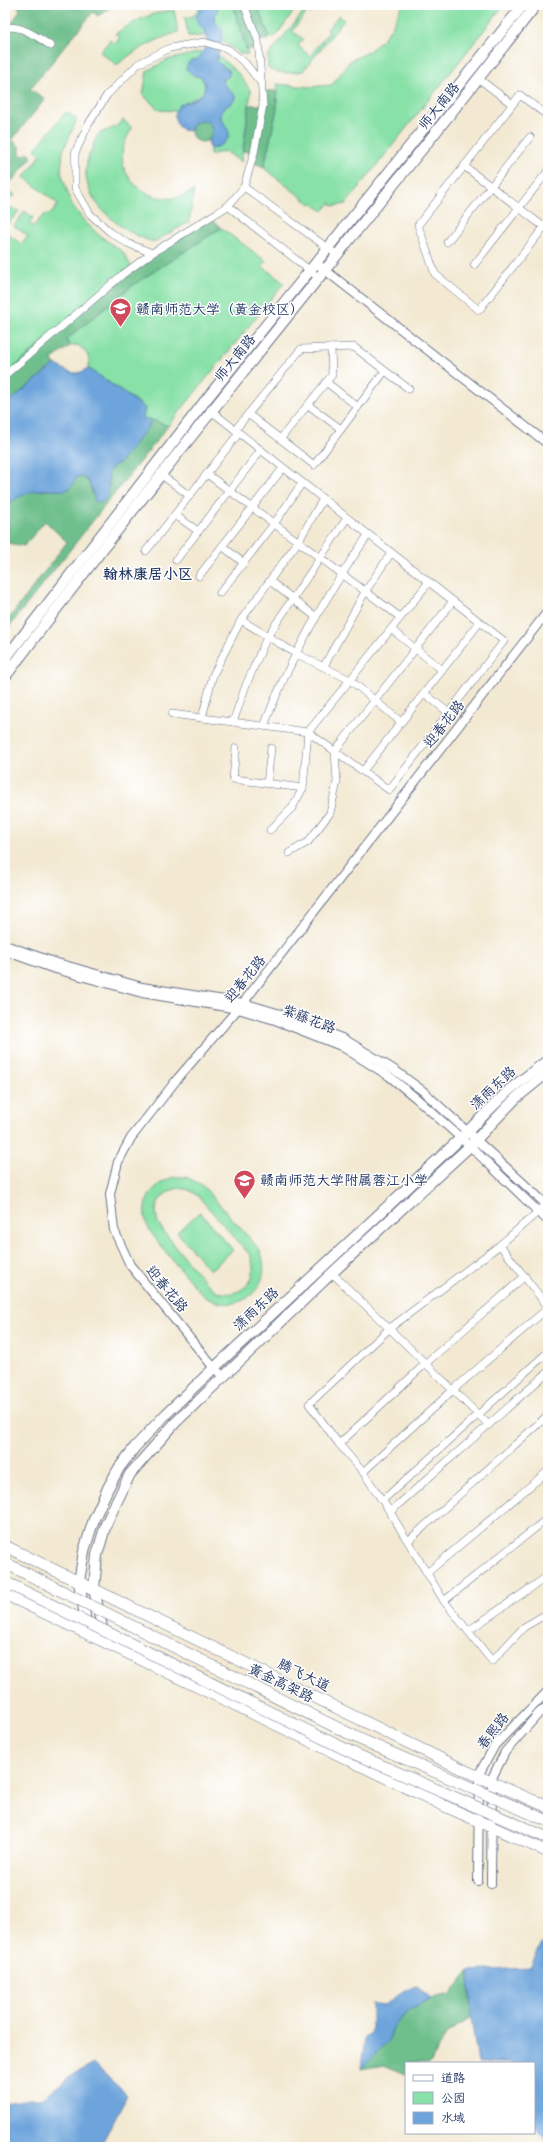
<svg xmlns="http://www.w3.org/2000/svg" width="553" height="2152" font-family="'Balsamiq Sans','LXGW WenKai TC',sans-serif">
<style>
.green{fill:#88e1a7;stroke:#528882;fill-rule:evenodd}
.forest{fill:#6ebf8c;stroke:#447775}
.water{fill:#6da4db;stroke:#446a9c}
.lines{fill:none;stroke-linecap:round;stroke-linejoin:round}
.minor-casing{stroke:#677087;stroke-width:8}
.tertiary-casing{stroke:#677087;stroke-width:10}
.secondary-casing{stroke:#677087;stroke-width:12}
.primary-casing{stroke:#677087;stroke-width:12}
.minor{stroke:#fff;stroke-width:7}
.tertiary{stroke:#fff;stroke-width:8}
.secondary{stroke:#fff;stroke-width:10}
.primary{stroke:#fff;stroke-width:11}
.trunk-bridge-casing{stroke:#677087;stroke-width:12;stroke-linecap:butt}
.trunk-bridge{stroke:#fff;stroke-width:11}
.labels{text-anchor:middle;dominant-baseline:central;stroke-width:3;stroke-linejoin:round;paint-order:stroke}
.street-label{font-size:14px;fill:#1b2f5e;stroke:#fff}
.poi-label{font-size:14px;fill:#1b2f5e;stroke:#fff;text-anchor:start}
.neighbourhood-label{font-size:15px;font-weight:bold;fill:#1b2f5e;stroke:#fff}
</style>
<rect width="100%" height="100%" fill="#fff"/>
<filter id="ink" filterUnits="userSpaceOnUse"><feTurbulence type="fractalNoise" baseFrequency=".025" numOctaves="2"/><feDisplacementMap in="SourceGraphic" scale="8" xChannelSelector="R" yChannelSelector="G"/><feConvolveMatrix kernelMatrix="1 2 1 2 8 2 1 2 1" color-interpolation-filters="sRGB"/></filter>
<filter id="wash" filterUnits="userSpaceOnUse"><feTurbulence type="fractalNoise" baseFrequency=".012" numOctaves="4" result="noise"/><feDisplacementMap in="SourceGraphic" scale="16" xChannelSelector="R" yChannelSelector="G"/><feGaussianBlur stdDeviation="0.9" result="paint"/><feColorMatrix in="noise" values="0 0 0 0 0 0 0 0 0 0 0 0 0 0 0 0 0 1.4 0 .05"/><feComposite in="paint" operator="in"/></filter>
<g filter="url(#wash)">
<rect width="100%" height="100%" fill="#f3e9d2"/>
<g class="green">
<path d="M200,5L203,6L196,17L207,36H188L185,17C195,18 196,13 200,5Z"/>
<polygon points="219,5 233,5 248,54 240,54 221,40 223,29 214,23 214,18"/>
<polygon points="257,5 298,5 276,36 270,38"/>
<path d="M309,5H318L311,14L308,11L292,31L303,39L298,46L310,56L329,32L327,30L339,15L344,20L303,71C290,73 279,75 268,68V56Z"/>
<polygon points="402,5 504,5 346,204 334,206 330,203 323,211 312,203 310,204 264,168 277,108 277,84 309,87 332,85 350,61 368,52 382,40 392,27"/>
<path d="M174,10L178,32C155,40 136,49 117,65L100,52L110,40L115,44L120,37L115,34C134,21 152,12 174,10Z"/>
<path d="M204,51L190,73L201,77L205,84L204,92C194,101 182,101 175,111L159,110L143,95L147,71L167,60Z"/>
<polygon points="219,56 239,74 251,91 241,162 225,151 210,155 210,149 218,147 228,130 221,118 222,110 234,101 235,96 222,82 230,71 217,62"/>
<polygon points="66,112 77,119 63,151 61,172 71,203 84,221 100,236 123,252 132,268 5,375 5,232 21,244 28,236 14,226 25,211 33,218 29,224 33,226 44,215 52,213 58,204 24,177 41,155 35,149"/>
<path d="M123,120L132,128C127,137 122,146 122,156C123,185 154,204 180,197C185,196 190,192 194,190L189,222L154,242C118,232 70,193 91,151C93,146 95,138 99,134C103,131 109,130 113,128C117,126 120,123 123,120Z"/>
<polygon points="5,188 15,195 8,200 9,207 19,211 5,228"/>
<path d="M221,228L266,261L262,266L284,283L168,426L149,419L143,420L142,405L88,368C91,357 87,352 78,345L70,346L66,340L133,285Z"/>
<path d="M174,1177H186L202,1185L259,1249C277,1285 240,1318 205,1297C193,1285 153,1239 147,1225C139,1203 153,1183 174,1177ZM179,1188L189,1190L198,1196L250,1255C254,1265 255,1276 248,1284C240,1293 228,1296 217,1291C205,1285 170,1240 160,1226C150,1209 160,1192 179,1188Z"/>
<polygon points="200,1212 233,1250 210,1270 177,1232"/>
</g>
<g class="forest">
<polygon points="17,5 114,5 98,16 93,12 30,89 45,99 12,140 20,147 20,154 23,156 28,153 32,157 12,181 5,176 5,28 10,26 20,10"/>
<polygon points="233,5 257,5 270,38 267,40 258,40 259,49 246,49"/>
<polygon points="263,91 276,91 277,108 264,167 252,162 254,153 243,151 249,105 262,105"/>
<circle cx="202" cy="131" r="11"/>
<polygon points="210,218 221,228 133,285 66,340 70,346 51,360 55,364 5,405 5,375 122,275"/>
<path d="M149,419L168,426L5,632V624L67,542L45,521L24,546L8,543L5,546C5,538 2,515 6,509C11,496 31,490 43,490C60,489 69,495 77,476C89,478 90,484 92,494L109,487L108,472L150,424Z"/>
<polygon points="469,1971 471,2018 447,2033 430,2063 406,2063 406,2074 384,2065 361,2069 389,2041 392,2028 408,2011 431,1998 451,1994"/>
</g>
<g class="water">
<path d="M203,5H219L214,18L215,23L223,29L217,62L230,71L228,77L223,78L222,82L235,96L234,101L222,110L221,118C223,122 226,126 228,130C233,141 218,147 210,149L208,141L213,132L209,122L199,120L193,124L190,131L182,130C174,122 172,115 179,105L196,99L204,92L205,84L201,77L195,76L186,69L188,63L192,60H196C206,52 213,33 199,26L196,17Z"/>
<path d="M55,364C67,371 75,378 88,368L145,408L143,419H149L150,424L120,463L113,466L108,472V495L102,503L95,501C91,489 92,478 78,476L69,489C60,492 52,489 43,490C27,491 15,497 5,509V405Z"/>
<polygon points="542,1943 548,1945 548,2140 537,2130 534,2125 534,2063 478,2063 471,2018 469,1971 530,1968"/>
<polygon points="417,1987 431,1998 408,2011 392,2028 389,2041 361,2069 365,2037 372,2032 372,2004 383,2006 403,1991"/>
<polygon points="94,2064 127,2095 100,2147 5,2147 5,2103 30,2099 41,2099 68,2078"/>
</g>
</g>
<g filter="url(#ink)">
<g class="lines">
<defs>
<g id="minor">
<path d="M5,28C21,24 39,38 51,46"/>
<polyline points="479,79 512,104"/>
<polyline points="548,116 520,95 418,225 435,274 479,310 548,222"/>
<polyline points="464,166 544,227"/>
<polyline points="244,187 336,254"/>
<polyline points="228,206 318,277"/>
<polyline points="447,242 530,137"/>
<polyline points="152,253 127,243 110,232 90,214 75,188 75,153 88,125 107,95 138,64 170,48 204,42 228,49 245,63 262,84"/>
<polyline points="474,265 548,171"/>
<polyline points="5,375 122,275 152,253 228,206 244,187 254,153 263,105 258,40 244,5"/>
<polyline points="326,382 358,407"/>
<polyline points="308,405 341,429"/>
<polyline points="248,414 314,465 385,371"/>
<polyline points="235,430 301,349 354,347 409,389"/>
<polyline points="281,438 332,375 331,348"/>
<polyline points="160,474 190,496"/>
<polyline points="207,474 400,617"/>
<polyline points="175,515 198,531"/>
<polyline points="222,546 244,563"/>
<polyline points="146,551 239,433"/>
<polyline points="176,560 261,450"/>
<polyline points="199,576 283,468"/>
<polyline points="270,581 316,617"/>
<polyline points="220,593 274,524 302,483"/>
<polyline points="241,620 295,653 350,680 401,722"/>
<polyline points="391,629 442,670"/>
<polyline points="324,666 365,592 391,553"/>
<polyline points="424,693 449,713"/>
<polyline points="172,714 308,732 389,790 504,641 210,410"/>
<polyline points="202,718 213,675 241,620 298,542 323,499"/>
<polyline points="233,722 246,685 267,637 347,518"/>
<path d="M264,726C290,657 326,596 368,535"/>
<polyline points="236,748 233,779 303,788"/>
<polyline points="363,771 480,622"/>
<polyline points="267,784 271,748"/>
<polyline points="270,830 292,808 303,788 308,732 429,582"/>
<polyline points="289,853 308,842 330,813 337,782 335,751 453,601"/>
<polyline points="548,1203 500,1245 390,1328 309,1404 339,1444 363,1472 390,1512 444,1601 492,1661 524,1627 548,1613"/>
<polyline points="500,1245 548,1307"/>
<polyline points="332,1273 489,1425"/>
<polyline points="339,1444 426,1363 525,1276"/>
<polyline points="363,1472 453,1390 548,1308"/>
<polyline points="383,1500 548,1352"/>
<polyline points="390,1512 548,1372"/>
<polyline points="408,1541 548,1415"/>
<polyline points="427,1573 548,1471"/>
<polyline points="444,1601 548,1518"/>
<polyline points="468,1631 548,1576"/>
</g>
<g id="tertiary">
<polyline points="316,263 548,444"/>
<polyline points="5,945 54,962 142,987 243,1003 277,1013 344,1039 393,1069 423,1091 548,1206"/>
<polyline points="5,951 52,968 142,993 238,1009 275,1020 341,1046 389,1076 416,1098 470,1146 548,1221"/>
<polyline points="224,1377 214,1368 130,1265 114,1230 110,1194 118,1162 131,1138 178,1078 243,1003 548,611"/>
<polyline points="478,1881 479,1774 495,1745 548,1691"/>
<polyline points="491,1884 492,1778 505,1752 539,1713 548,1705"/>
</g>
<g id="secondary">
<polyline points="5,659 205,401 523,5"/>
<path d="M5,677C176,448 361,230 536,5"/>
<polyline points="87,1627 79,1582 84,1551 94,1519 108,1488 119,1468 135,1447 166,1414 214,1368 461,1138 509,1090 548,1060"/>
<polyline points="104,1637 94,1589 97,1555 106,1524 130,1474 176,1422 332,1273 470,1146 516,1098 548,1072"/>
</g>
<g id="primary">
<polyline points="5,1546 466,1771 548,1807"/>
<polyline points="5,1594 449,1808 548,1852"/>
</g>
</defs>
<use href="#minor" class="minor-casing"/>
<use href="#tertiary" class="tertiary-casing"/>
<use href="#secondary" class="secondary-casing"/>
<use href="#primary" class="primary-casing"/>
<use href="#minor" class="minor"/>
<use href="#tertiary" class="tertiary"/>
<use href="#secondary" class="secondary"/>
<use href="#primary" class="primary"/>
<defs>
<g id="trunk-bridge">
<polyline points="5,1563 362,1740 548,1821"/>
<polyline points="5,1582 355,1754 548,1838"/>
</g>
</defs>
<use href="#trunk-bridge" class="trunk-bridge-casing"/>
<use href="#trunk-bridge" class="trunk-bridge"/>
</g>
</g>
<defs>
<symbol id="university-pin" viewBox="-11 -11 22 30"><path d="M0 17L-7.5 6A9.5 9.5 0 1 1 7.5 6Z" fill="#d1495b" stroke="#fff"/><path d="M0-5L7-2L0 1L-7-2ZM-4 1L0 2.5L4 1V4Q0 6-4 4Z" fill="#fff"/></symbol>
<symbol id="school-pin" viewBox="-11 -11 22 30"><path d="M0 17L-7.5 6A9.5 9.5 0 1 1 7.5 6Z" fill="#d1495b" stroke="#fff"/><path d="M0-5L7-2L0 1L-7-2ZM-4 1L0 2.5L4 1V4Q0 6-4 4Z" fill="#fff"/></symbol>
</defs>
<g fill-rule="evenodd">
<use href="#university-pin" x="108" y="296" width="25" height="34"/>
<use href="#school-pin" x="232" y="1168" width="25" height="34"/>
</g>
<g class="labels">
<g class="street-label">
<text transform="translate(439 106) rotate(-51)">师大南路</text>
<text transform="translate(235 358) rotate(-51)">师大南路</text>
<text transform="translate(444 724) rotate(-52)">迎春花路</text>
<text transform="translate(245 979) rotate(-51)">迎春花路</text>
<text transform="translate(309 1019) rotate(21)">紫藤花路</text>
<text transform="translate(493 1088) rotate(-43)">潇雨东路</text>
<text transform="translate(167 1289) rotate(50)">迎春花路</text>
<text transform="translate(256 1309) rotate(-43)">潇雨东路</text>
<text transform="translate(304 1675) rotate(26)">腾飞大道</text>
<text transform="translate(281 1683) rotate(26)">黄金高架路</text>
<text transform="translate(493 1731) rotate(-52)">春熙路</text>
</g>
<g class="poi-label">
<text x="136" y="309">赣南师范大学（黄金校区）</text>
<text x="260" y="1180">赣南师范大学附属蓉江小学</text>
</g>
<g class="neighbourhood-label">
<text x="148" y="574">翰林康居小区</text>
</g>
</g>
<rect width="553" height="2152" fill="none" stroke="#fff" stroke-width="20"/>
<rect x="405" y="2062" width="130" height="72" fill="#ffffff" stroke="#a4acbf"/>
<rect x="413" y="2075" width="20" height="6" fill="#ffffff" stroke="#a4acbf"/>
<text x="441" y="2082" font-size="12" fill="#1b2f5e">道路</text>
<rect x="413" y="2092" width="20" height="12" fill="#88e1a7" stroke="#a4acbf"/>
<text x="441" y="2102" font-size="12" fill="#1b2f5e">公园</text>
<rect x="413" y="2112" width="20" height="12" fill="#6da4db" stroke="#a4acbf"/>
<text x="441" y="2122" font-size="12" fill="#1b2f5e">水域</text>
</svg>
